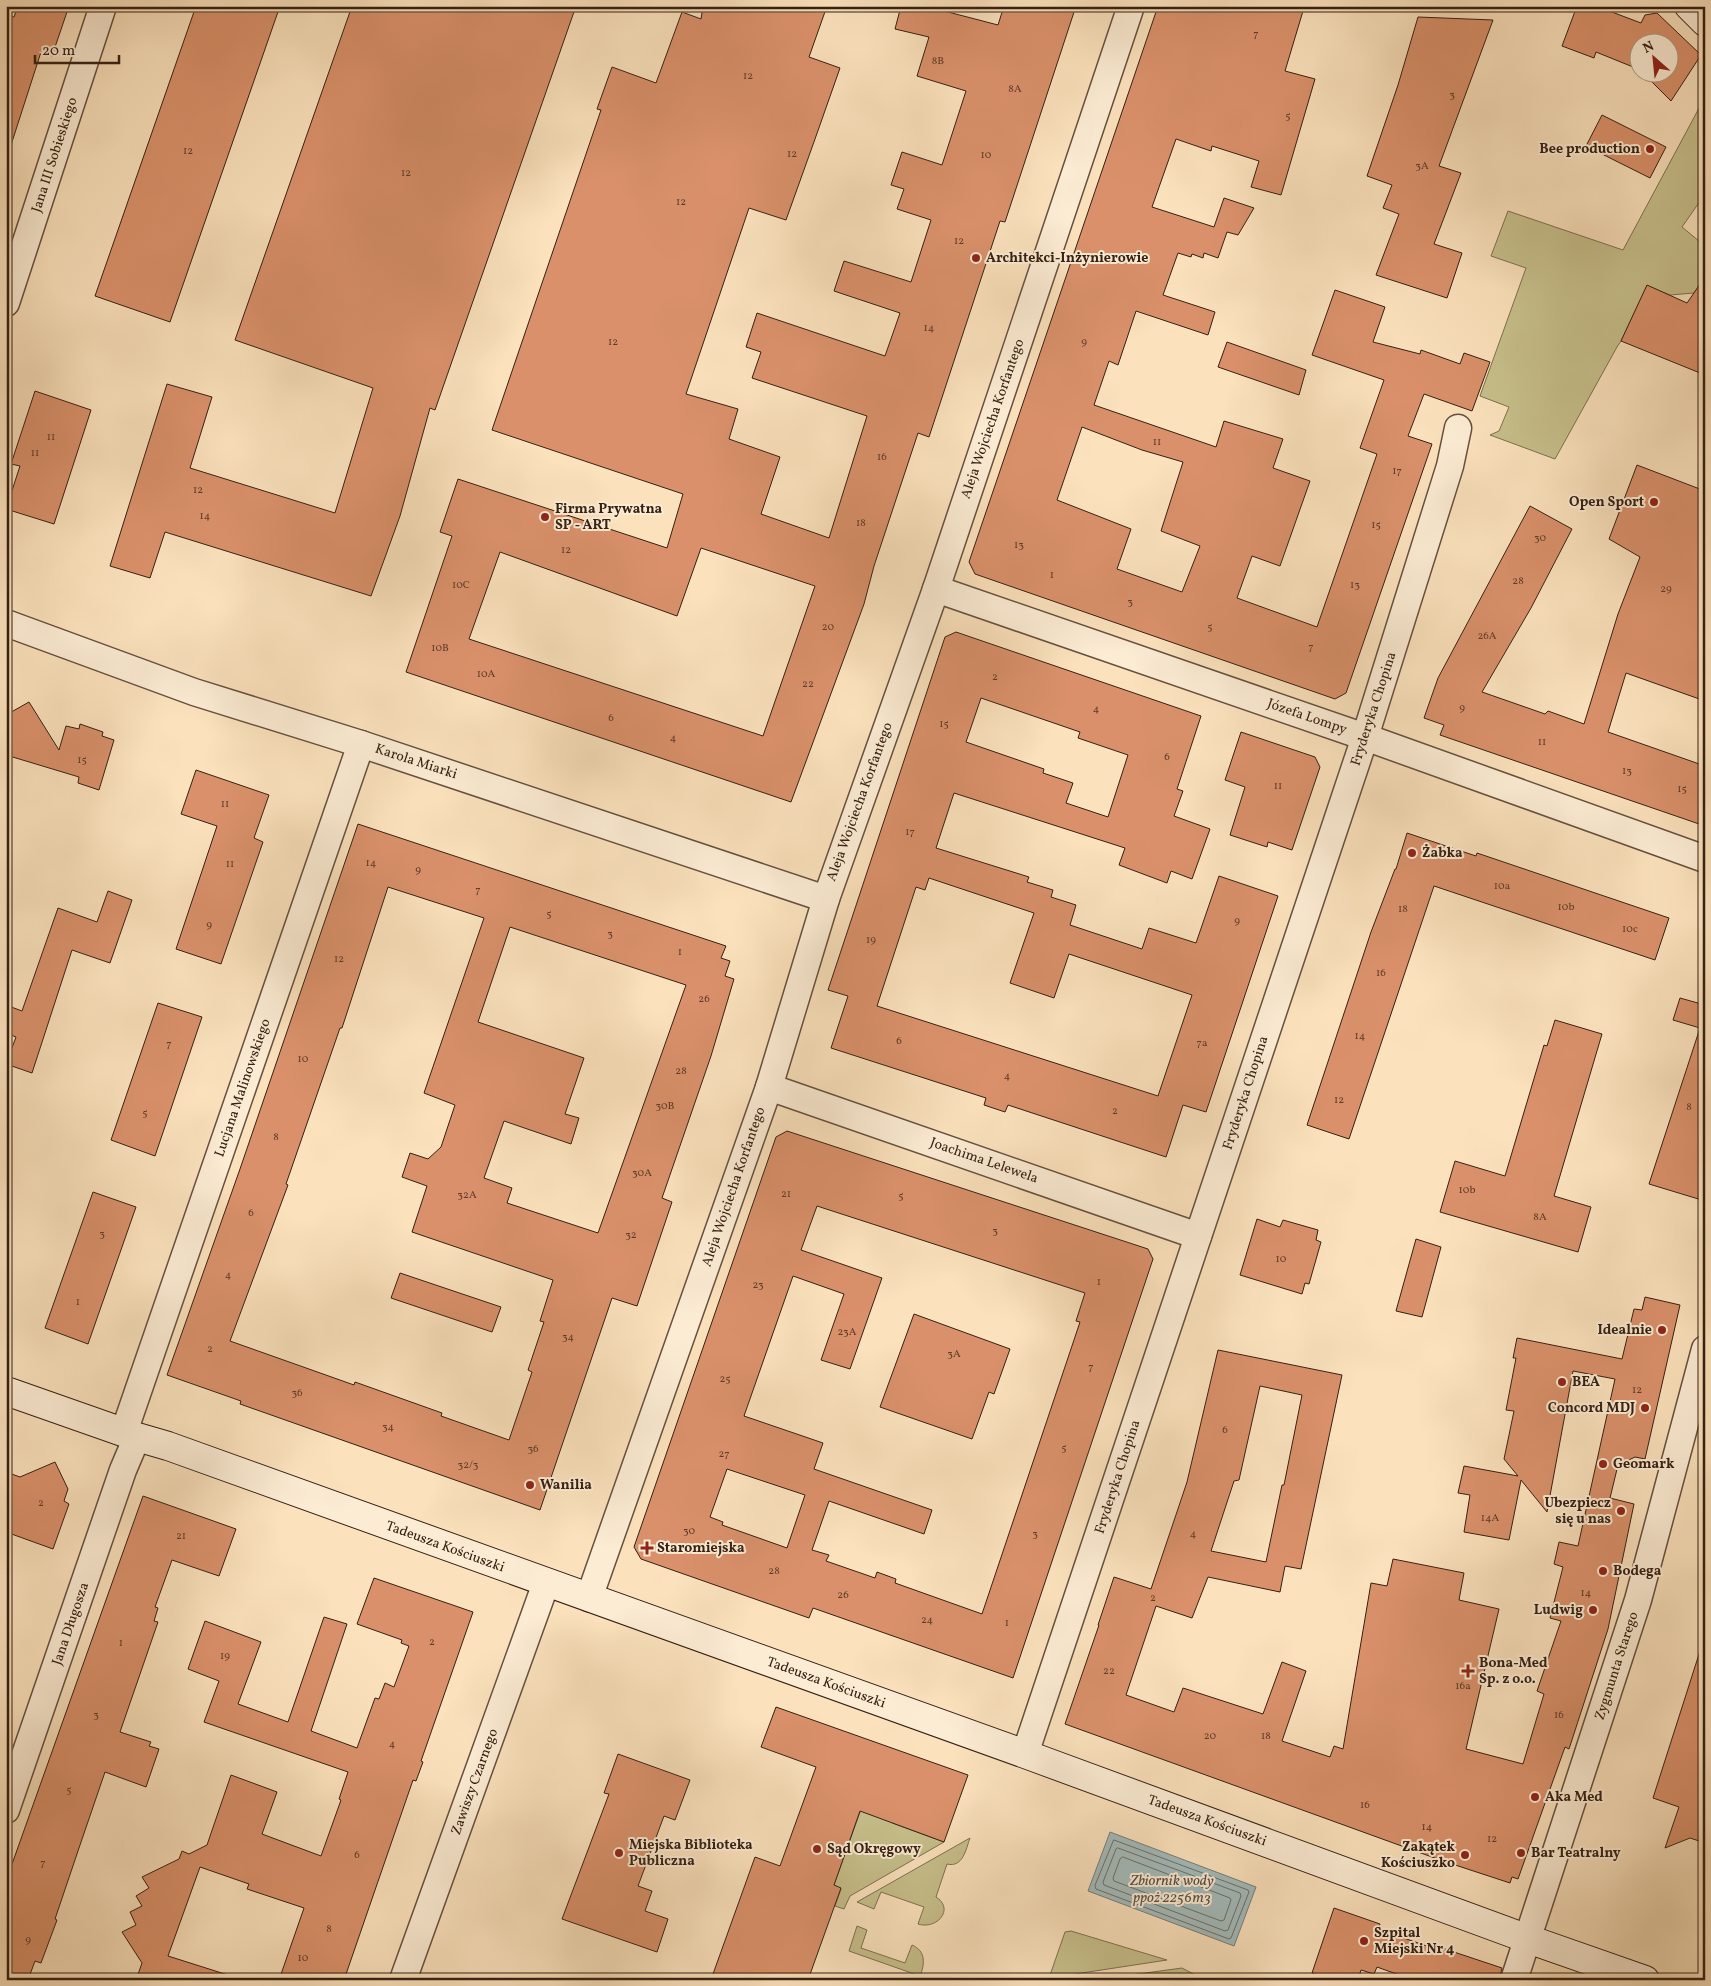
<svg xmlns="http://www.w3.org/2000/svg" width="1711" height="1986" font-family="Vollkorn,serif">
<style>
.green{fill:#c7c08c;stroke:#7e7050}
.water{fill:#a3bbbc;stroke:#777d78}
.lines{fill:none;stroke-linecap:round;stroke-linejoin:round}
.shore{stroke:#6c6e68;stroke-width:1}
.building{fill:#da916b;stroke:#352013;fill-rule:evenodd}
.street-casing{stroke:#66503e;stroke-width:29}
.secondary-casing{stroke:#352013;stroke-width:30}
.street{stroke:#fcecd4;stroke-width:26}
.secondary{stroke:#fcecd4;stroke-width:28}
.poi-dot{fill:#8f2418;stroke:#fcecd4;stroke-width:2}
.labels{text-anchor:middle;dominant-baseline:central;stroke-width:4;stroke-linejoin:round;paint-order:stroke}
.number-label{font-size:11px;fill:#5e3c29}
.poi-label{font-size:14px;font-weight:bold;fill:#352013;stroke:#fcecd4;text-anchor:start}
.street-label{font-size:14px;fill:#352013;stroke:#fcecd4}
.water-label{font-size:15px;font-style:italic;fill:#564e46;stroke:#fcecd4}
</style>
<rect width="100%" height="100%" fill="#fbe2bd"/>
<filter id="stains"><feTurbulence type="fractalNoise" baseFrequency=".004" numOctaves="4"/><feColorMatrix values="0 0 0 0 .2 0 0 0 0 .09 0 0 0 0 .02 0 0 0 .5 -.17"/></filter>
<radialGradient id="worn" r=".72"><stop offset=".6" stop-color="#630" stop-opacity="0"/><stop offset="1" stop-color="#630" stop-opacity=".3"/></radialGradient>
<g class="green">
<polygon points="1705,97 1705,194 1682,227 1705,246 1705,277 1694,293 1670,295 1647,286 1621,341 1617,347 1555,459 1490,435 1499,431 1509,407 1480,396 1526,268 1491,256 1508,211 1623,250"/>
<polygon points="869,1787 892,1823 944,1842 850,1896 844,1909 835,1906 841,1889 834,1885"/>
<path d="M970,1838C966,1849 963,1868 947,1864L936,1897C955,1909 937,1930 918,1924L924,1907L881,1892L874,1909L857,1902Z"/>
<path d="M857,1926L867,1930L861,1948L905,1963L912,1945C926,1951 925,1964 920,1976L849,1951Z"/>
<polygon points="1071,1931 1167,1960 1049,1978 1065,1932"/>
<polygon points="1182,1968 1205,1980 1094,1980"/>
</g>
<polygon class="water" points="1110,1832 1256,1887 1234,1946 1088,1891"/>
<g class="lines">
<g class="shore">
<polygon points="1114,1840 1248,1890 1249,1892 1231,1938 1229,1939 1096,1889 1095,1886"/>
<polygon points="1118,1848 1240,1893 1241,1896 1228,1930 1225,1931 1104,1885 1103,1882 1116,1849"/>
<polygon points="1123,1857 1230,1898 1231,1900 1224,1920 1221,1921 1114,1881 1113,1878 1120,1859"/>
</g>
</g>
<g class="building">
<polygon points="18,6 69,6 52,56 41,52 11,145 6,144 6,15 14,17"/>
<polygon points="196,6 280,6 170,322 95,296"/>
<polygon points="352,6 576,6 435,410 430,408 400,516 371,596 165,532 150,578 110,566 167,384 212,397 190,468 335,513 373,388 235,340"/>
<path d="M703,6H827L809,57L840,68L815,139L786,220L749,208L686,394L738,409L729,439L780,457L761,514L829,538L867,416L752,378L761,352L746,347L757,313L885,356L900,313L834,291L844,261L911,282L931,220L897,209L904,189L891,185L902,152L942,165L966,91L917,76L929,37L895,29L901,6H925L998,25L1004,6H1076L1005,222L1000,221L929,437L918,433L874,566L864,604L791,802L406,672L452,536L440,532L458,479L667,548L683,494L492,430L601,110L597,109L612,67L656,83L682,12L701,19ZM701,548L815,586L763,736L469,639L500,552L677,616Z"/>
<path d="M1158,6L1303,11L1285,71L1315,79L1281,195L1251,187L1259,161L1212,146L1211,151L1176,139L1152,207L1214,227L1224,198L1254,208L1238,235L1227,232L1218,258L1204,253L1203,258L1192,254L1191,257L1178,253L1163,295L1215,312L1208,335L1136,311L1118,365L1109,361L1094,405L1216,447L1224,421L1283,439L1273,468L1310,481L1280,566L1252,556L1237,598L1317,627L1377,454L1360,448L1384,380L1312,355L1335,290L1385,307L1373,342L1420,354L1421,350L1460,364L1464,353L1490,362L1472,411L1424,394L1408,436L1432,444L1346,693L1335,699L975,574L969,562ZM1082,427L1142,450L1183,462L1161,531L1200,546L1182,592L1117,569L1131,529L1057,500Z"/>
<polygon points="1577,6 1596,6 1641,23 1645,15 1657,13 1701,55 1671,101 1642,72 1668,72 1668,42 1638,42 1638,69 1596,52 1594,58 1562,46"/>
<polygon points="1418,17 1493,20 1439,166 1461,173 1434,244 1462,253 1447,298 1376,275 1399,214 1383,208 1392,185 1367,176 1398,85"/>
<polygon points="1602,115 1666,147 1650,178 1586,146"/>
<polygon points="1705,277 1705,375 1621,341 1647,285 1687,303"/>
<polygon points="1227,342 1306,370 1299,395 1218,367"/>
<polygon points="35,391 91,410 54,524 6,509 20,466 11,464"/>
<polygon points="1637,465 1705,491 1705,701 1626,673 1608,732 1705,766 1705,826 1440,735 1444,725 1424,718 1438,678 1530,506 1572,529 1531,608 1482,692 1545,714 1548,711 1584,724 1618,614 1640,557 1609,539"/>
<path d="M956,632L1201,716L1177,789L1183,791L1174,816L1210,829L1192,879L1171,871L1167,883L1119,865L1125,848L954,793L936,848L1029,877L1027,882L1053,890L1051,897L1076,905L1070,925L1142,949L1149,928L1196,943L1219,876L1278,896L1206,1112L1183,1105L1166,1157L1008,1105L1005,1112L984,1105L986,1098L831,1048L848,996L828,990L945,637ZM981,698L1080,732L1078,738L1128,755L1108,817L1066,803L1073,783L1043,773L1044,769L966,742ZM929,878L1034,913L1010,983L1054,998L1069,954L1192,995L1158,1096L877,1006L916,887L925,890Z"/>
<polygon points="29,702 59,750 66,726 79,729 80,724 103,732 102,736 114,740 99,790 78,783 79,777 6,755 6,715"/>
<polygon points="1241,732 1315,757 1320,767 1292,850 1268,842 1267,847 1230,835 1245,787 1225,780"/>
<polygon points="196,770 269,795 254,838 263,842 221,964 176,949 217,826 181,814"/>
<path d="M358,824L726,946L721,958L730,961L725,976L734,979L711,1056L662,1198L672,1202L637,1306L612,1298L540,1510L240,1404L241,1401L167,1375L240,1169ZM388,887L484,918L424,1093L455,1105L441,1147L428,1159L410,1153L402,1177L427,1186L412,1232L553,1280L540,1321L544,1322L528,1370L532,1372L509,1440L441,1416L442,1413L355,1382L354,1385L230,1341L288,1185L286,1184L340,1028H342ZM510,927L686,985L598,1233L507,1203L512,1188L484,1178L504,1121L571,1144L579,1118L565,1114L584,1058L478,1022Z"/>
<polygon points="1407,833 1476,856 1477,853 1669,918 1655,960 1434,886 1349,1139 1307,1125 1371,932 1395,869 1396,869"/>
<polygon points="108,891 132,900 110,963 72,950 32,1073 6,1064 16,1037 6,1033 6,1005 22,1011 58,908 97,922"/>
<polygon points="1680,998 1705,1005 1705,1201 1649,1184 1700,1028 1673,1020"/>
<polygon points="158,1003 202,1017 155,1156 111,1140"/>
<polygon points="1555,1020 1602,1034 1554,1196 1591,1207 1578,1252 1440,1212 1455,1161 1505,1176 1544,1045 1547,1046"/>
<path d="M787,1131L1148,1249L1153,1259L1013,1678L813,1608L809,1618L641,1559L634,1547L776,1137ZM817,1206L1085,1293L1076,1321L1080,1322L982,1614L895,1583L896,1579L877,1572L875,1578L826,1561L829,1555L812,1550L829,1501L924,1534L932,1510L814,1469L823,1443L744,1416L793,1276L844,1294L821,1360L850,1369L882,1278L801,1250ZM727,1469L805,1495L787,1548L722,1525L723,1522L710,1517Z"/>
<polygon points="93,1192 136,1207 88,1344 45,1328"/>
<polygon points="1257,1219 1280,1227 1283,1220 1318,1230 1316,1240 1321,1242 1309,1284 1305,1283 1302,1294 1240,1275"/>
<polygon points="1416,1239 1441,1247 1422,1317 1396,1311"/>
<polygon points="400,1273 501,1307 492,1332 391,1298"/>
<path d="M1645,1297L1680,1305L1645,1459L1635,1457L1618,1465L1610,1498L1634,1504L1608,1629L1569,1749L1565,1747L1518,1879L1512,1877L1510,1883L1443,1861L1065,1724L1099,1625H1098L1114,1577L1151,1589L1187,1482L1218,1350L1342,1375L1301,1569L1285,1566L1280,1592L1208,1577L1192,1618L1156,1606L1126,1695L1174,1712L1183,1688L1263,1714L1282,1662L1306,1671L1282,1741L1330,1757L1334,1746L1343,1749L1371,1583L1387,1586L1393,1559L1464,1573L1459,1600L1499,1609L1466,1749L1523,1764L1544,1694L1537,1691L1561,1621L1550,1618L1563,1567L1554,1564L1559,1542L1578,1546L1615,1379L1573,1371L1547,1512L1521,1480L1509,1540L1464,1532L1470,1495L1458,1493L1464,1466L1518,1476L1504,1459L1514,1411L1506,1410L1516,1358H1513L1517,1338L1622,1359L1634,1309L1642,1310ZM1260,1386L1302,1395L1284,1485H1282L1266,1562L1211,1551L1234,1481L1239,1480Z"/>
<polygon points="914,1314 1010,1349 994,1394 989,1392 972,1439 880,1407"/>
<polygon points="55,1462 68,1489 64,1501 69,1504 53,1549 6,1532 6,1472 20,1477"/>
<polygon points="143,1496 236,1529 219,1576 172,1560 155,1607 158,1608 154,1621 158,1622 120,1732 151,1742 149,1746 159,1749 146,1787 105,1772 80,1845 55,1919 57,1920 41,1963 35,1961 28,1980 6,1980 6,1881"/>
<polygon points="374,1578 473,1612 421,1761 423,1762 416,1781 413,1780 344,1980 279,1980 304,1908 247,1889 249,1884 200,1867 168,1956 228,1975 227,1980 136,1980 142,1963 122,1932 136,1925 130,1912 142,1906 136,1896 149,1888 142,1877 179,1859 182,1851 189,1854 207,1845 231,1775 277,1792 262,1834 321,1856 341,1800 339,1799 348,1772 204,1722 219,1681 188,1669 205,1621 261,1642 238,1704 288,1722 324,1617 347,1624 311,1731 357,1748 375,1698 379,1699 385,1683 394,1687 409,1646 401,1643 402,1640 357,1624"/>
<polygon points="1700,1651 1705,1652 1705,1843 1690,1838 1665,1848 1679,1807 1653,1798"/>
<polygon points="776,1707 968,1775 944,1842 860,1811 834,1885 841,1888 808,1980 727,1980 713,1974 755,1857 780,1866 816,1767 761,1747"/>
<polygon points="618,1754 690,1780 675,1820 664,1816 638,1886 652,1891 645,1911 668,1919 657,1952 562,1919 609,1794 604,1793"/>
<polygon points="1334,1908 1380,1924 1378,1929 1441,1951 1442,1948 1502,1968 1499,1980 1413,1980 1377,1967 1374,1974 1361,1970 1358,1980 1331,1980 1312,1973"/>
</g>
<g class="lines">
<defs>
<g id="street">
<polyline points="6,303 103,6"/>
<polyline points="936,589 1365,737 1705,859"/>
<polyline points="6,623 194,692 361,744 826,899"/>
<polyline points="769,1087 1198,1236"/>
<polyline points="124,1432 361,744"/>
<polyline points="589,1598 769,1087 826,899 936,589 1131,6"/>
<polyline points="1025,1754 1365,737 1450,466 1458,428"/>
<polyline points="6,1810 123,1470 137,1437"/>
<polyline points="403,1980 546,1583"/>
<polyline points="1514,1980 1638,1600 1705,1349"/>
</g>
<g id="secondary">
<polyline points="1689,6 1705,22"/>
<polyline points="6,1391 137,1437 168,1446 1025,1754 1528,1939 1645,1980"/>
</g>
</defs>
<use href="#street" class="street-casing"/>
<use href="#secondary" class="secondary-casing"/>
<use href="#street" class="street"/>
<use href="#secondary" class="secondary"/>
</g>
<g class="poi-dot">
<circle cx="1650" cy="149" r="5"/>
<circle cx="976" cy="258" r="5"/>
<circle cx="1654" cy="502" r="5"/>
<circle cx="545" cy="517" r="5"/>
<circle cx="1412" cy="853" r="5"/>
<circle cx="1662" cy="1330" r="5"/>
<circle cx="1562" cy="1382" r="5"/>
<circle cx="1645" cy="1408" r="5"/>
<circle cx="1603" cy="1464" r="5"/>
<circle cx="530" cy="1485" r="5"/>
<circle cx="1621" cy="1511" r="5"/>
<path d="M644.5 1540.5h5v5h5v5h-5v5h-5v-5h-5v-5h5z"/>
<circle cx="1603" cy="1571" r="5"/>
<circle cx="1593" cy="1610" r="5"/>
<path d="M1465.5 1663.5h5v5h5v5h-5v5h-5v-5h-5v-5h5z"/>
<circle cx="1535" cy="1797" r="5"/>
<circle cx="817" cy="1849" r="5"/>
<circle cx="619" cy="1853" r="5"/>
<circle cx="1521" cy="1853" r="5"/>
<circle cx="1465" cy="1855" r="5"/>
<circle cx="1364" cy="1941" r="5"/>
</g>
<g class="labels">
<g class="number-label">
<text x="1256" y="34">7</text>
<text x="938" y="61">8B</text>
<text x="748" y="76">12</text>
<text x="1015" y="89">8A</text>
<text x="1452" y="95">3</text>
<text x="1288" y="116">5</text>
<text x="188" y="151">12</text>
<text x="792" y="154">12</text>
<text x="986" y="155">10</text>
<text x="1422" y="166">3A</text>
<text x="406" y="173">12</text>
<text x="681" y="202">12</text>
<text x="959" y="241">12</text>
<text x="929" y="328">14</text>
<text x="613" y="342">12</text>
<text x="1084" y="342">9</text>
<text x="51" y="437">11</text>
<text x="1157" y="442">11</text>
<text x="35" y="453">11</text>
<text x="882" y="457">16</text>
<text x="1397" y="471">17</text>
<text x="198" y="490">12</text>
<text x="205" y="516">14</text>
<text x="861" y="523">18</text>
<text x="1376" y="525">15</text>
<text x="1540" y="538">30</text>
<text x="1019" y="545">13</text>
<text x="566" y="550">12</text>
<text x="1052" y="575">1</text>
<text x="1518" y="581">28</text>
<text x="461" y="585">10C</text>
<text x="1355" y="585">13</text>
<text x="1666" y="589">29</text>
<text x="1130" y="602">3</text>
<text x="828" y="627">20</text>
<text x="1210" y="627">5</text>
<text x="1487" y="636">26A</text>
<text x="1311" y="647">7</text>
<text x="440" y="648">10B</text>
<text x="486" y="674">10A</text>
<text x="995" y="677">2</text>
<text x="808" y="684">22</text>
<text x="1462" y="708">9</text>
<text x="1096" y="709">4</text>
<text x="611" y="718">6</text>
<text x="944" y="724">15</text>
<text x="673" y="738">4</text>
<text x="1542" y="742">11</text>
<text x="1167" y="757">6</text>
<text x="82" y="760">15</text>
<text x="1627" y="771">13</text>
<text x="1278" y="786">11</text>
<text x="1682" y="789">15</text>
<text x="225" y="804">11</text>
<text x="910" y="832">17</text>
<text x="371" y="863">14</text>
<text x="230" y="864">11</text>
<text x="418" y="870">9</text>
<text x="1502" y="886">10a</text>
<text x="478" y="890">7</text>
<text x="1566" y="907">10b</text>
<text x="1403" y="909">18</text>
<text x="549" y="914">5</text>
<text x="1237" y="921">9</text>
<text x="209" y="925">9</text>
<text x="1630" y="929">10c</text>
<text x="610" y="934">3</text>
<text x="871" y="940">19</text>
<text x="680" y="952">1</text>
<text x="339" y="959">12</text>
<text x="1381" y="973">16</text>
<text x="704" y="999">26</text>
<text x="1360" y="1036">14</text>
<text x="899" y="1041">6</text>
<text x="1202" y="1043">7a</text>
<text x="169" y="1044">7</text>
<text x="303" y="1059">10</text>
<text x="681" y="1071">28</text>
<text x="1007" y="1076">4</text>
<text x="1339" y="1100">12</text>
<text x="665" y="1106">30B</text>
<text x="1689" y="1107">8</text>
<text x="1115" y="1111">2</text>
<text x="145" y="1113">5</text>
<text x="276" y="1137">8</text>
<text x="642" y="1173">30A</text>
<text x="1467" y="1190">10b</text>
<text x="786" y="1194">21</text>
<text x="467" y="1195">32A</text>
<text x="901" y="1196">5</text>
<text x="251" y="1213">6</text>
<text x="1540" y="1217">8A</text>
<text x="995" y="1231">3</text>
<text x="102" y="1234">3</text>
<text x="631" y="1235">32</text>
<text x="1281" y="1259">10</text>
<text x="228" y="1275">4</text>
<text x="1099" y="1282">1</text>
<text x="758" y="1285">23</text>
<text x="78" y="1302">1</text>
<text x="847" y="1332">23A</text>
<text x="568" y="1337">34</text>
<text x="210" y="1349">2</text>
<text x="954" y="1354">3A</text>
<text x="1091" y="1367">7</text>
<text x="725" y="1379">25</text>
<text x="1637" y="1390">12</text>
<text x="297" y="1393">36</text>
<text x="388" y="1427">34</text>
<text x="1225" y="1430">6</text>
<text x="1064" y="1448">5</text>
<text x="533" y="1449">36</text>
<text x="724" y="1454">27</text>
<text x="468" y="1465">32/3</text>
<text x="41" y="1503">2</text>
<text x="1490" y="1518">14A</text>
<text x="689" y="1531">30</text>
<text x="1035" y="1534">3</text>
<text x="1193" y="1534">4</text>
<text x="181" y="1536">21</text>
<text x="774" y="1571">28</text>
<text x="1586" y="1593">14</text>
<text x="843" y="1595">26</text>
<text x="1153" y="1598">2</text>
<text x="927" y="1620">24</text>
<text x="1007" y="1623">1</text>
<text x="432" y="1642">2</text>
<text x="121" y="1643">1</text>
<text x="225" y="1656">19</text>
<text x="1109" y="1671">22</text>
<text x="1463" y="1686">16a</text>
<text x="96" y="1715">3</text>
<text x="1559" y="1715">16</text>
<text x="1210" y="1736">20</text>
<text x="1266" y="1736">18</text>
<text x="392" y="1744">4</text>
<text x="69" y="1790">5</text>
<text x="1365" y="1805">16</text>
<text x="1427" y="1827">14</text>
<text x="1492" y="1839">12</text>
<text x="357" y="1855">6</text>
<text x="43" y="1863">7</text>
<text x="329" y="1929">8</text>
<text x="28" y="1940">9</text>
<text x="303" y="1958">10</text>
</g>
<g class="poi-label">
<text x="1640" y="149" text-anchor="end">Bee production</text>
<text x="986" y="258">Architekci-Inżynierowie</text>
<text x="1644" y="502" text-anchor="end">Open Sport</text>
<text x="555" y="509">Firma Prywatna<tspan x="555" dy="16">SP - ART</tspan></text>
<text x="1422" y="853">Żabka</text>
<text x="1652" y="1330" text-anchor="end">Idealnie</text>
<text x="1572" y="1382">BEA</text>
<text x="1635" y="1408" text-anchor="end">Concord MDJ</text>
<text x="1613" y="1464">Geomark</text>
<text x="540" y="1485">Wanilia</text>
<text x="1611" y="1503" text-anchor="end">Ubezpiecz<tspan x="1611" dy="16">się u nas</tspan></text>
<text x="657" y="1548">Staromiejska</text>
<text x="1613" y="1571">Bodega</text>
<text x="1583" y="1610" text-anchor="end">Ludwig</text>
<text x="1479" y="1663">Bona-Med<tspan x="1479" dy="16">Sp. z o.o.</tspan></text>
<text x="1545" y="1797">Aka Med</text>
<text x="629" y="1845">Miejska Biblioteka<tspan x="629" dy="16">Publiczna</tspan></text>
<text x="1455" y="1847" text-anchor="end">Zakątek<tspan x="1455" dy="16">Kościuszko</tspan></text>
<text x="827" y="1849">Sąd Okręgowy</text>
<text x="1531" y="1853">Bar Teatralny</text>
<text x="1374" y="1933">Szpital<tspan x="1374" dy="16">Miejski Nr 4</tspan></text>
</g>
<g class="street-label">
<text transform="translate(55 155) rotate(-72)">Jana III Sobieskiego</text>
<text transform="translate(993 419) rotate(-71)">Aleja Wojciecha Korfantego</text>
<text transform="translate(1374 709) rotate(-72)">Fryderyka Chopina</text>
<text transform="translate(1307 717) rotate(19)">Józefa Lompy</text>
<text transform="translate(416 762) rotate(18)">Karola Miarki</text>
<text transform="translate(860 802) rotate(-70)">Aleja Wojciecha Korfantego</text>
<text transform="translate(243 1088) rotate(-71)">Lucjana Malinowskiego</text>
<text transform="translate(1246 1093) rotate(-72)">Fryderyka Chopina</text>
<text transform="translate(984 1161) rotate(19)">Joachima Lelewela</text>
<text transform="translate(734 1187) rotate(-71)">Aleja Wojciecha Korfantego</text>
<text transform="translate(1118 1477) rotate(-72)">Fryderyka Chopina</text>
<text transform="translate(445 1547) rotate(20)">Tadeusza Kościuszki</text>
<text transform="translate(71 1624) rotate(-71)">Jana Długosza</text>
<text transform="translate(1617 1666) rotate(-72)">Zygmunta Starego</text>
<text transform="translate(826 1683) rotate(20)">Tadeusza Kościuszki</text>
<text transform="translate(475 1782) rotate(-70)">Zawiszy Czarnego</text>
<text transform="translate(1207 1821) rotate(20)">Tadeusza Kościuszki</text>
</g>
<g class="water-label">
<text x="1172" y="1881">Zbiornik wody<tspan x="1172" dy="17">ppoż 2256m3</tspan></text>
</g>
</g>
<rect width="1711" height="1986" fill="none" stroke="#fbe2bd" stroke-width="25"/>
<rect x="8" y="8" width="1696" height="1971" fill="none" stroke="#352013" stroke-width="2.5"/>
<rect x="12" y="12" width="1686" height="1961" fill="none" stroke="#352013"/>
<g transform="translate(1654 58) rotate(333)"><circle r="24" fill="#fcecd4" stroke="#ac9a87"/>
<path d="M0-4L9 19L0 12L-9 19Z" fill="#8f2418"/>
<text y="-8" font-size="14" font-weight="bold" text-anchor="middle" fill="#352013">N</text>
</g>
<path d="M35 55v8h84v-8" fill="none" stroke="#352013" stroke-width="2.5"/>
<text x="42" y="55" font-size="15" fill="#352013" stroke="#fcecd4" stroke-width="4" paint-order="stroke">20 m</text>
<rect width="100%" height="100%" filter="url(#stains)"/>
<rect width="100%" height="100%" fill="url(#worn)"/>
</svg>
